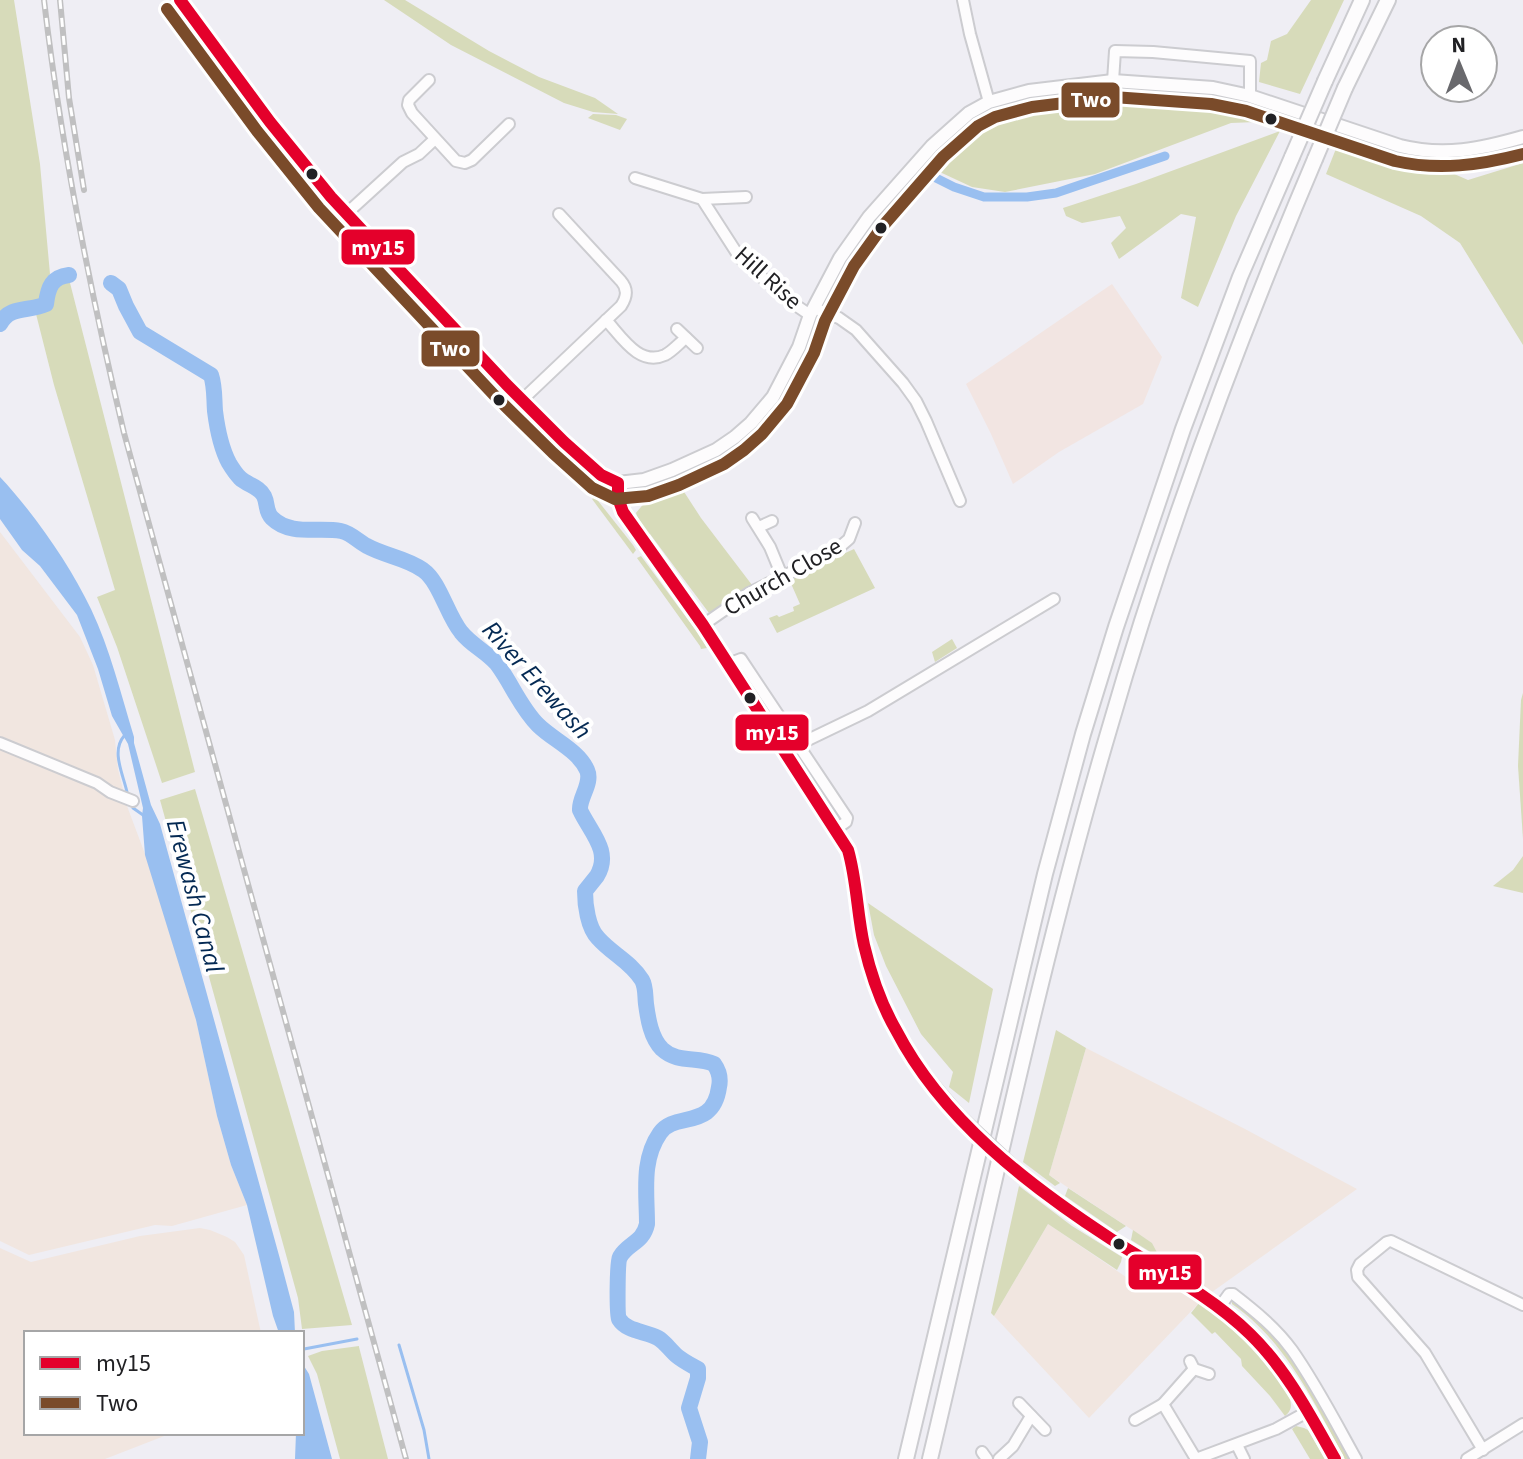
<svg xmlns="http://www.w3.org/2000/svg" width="1523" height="1459" font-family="'Source Sans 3',sans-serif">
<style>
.industrial{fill:#f1e6e0}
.education{fill:#f2e5e2}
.green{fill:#d7dbba}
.water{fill:#99bff0}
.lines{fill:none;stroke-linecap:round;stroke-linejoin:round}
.stream{stroke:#99bff0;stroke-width:3}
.canal{stroke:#99bff0;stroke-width:9}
.river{stroke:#99bff0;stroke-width:16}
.minor-casing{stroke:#ccccd0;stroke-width:14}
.major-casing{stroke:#ccccd0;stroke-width:16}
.highway-casing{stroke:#ccccd0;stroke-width:18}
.minor{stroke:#fdfcfd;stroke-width:10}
.major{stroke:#fdfcfd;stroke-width:12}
.highway{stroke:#fdfcfd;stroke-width:14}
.rail-casing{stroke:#c0c0c1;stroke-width:6}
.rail{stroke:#fff;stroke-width:3;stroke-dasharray:9;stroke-linecap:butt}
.major-bridge-casing{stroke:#ccccd0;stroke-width:16;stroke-linecap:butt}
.highway-bridge-casing{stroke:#ccccd0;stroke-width:18;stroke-linecap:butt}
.major-bridge{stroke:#fdfcfd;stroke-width:12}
.highway-bridge{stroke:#fdfcfd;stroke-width:14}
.bus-1-casing{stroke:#fff;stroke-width:18}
.bus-2-casing{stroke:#fff;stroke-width:18}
.bus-1{stroke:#e4002b;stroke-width:12}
.bus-2{stroke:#7a4b2a;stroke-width:12}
.bus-dot{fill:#212124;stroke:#fff;stroke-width:3}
.labels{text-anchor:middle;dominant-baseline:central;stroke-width:8;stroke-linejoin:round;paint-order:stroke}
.street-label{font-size:24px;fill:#212124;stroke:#fff}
.water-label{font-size:26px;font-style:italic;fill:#042953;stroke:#fff}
.line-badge{stroke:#fff;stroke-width:3}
.badge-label{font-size:22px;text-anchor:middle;font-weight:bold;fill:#fff}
</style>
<rect width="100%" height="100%" fill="#efeef4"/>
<g class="industrial">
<polygon points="0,532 80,637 93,665 115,740 118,769 127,806 154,878 196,1020 217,1116 231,1165 247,1205 172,1226 155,1225 29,1255 0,1241"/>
<polygon points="1086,1048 1245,1129 1357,1189 1212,1292 1160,1258 1152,1243 1049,1175"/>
<polygon points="1048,1224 1126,1277 1152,1274 1199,1303 1089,1418 994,1316"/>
<polygon points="200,1228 210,1230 227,1237 235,1242 244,1255 261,1333 26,1333 26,1433 172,1433 105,1459 0,1459 0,1248 31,1262 140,1236"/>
</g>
<polygon class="education" points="1112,284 1162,357 1143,404 1059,452 1013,484 991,434 966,384"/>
<g class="green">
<polygon points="0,0 14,0 40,164 50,274 45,281 43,302 39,305 6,308 0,315"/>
<polygon points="384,0 405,0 489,51 539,77 595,98 618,114 593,112 564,103 451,45"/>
<polygon points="1311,0 1344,0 1300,94 1259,82 1261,63 1267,60 1271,41 1287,34"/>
<polygon points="1155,89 1206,96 1267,116 1256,122 1231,123 1095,174 1005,192 972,187 929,167 959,138 981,121 1018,105 1109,90"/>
<polygon points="593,114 616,115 627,119 620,130 588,118"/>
<polygon points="1280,131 1236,216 1198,307 1181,298 1196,217 1181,214 1119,259 1111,243 1126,228 1120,216 1082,223 1066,216 1063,208 1136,184"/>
<polygon points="1341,136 1392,153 1429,163 1468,180 1523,163 1523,345 1460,243 1421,216 1326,174"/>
<path d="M69,279L195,772L162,783L117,647L97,597L115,590L54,385L36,314C60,301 49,299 59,281Z"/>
<path d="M677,481L701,518L752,585L724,605L709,613L650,534H648L637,516L636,513C647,498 663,490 677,481Z"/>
<polygon points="595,497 633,545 636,550 633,554 592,499"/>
<polygon points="854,549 875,588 777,633 769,618 777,615 779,617 794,611 793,607 800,604 789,579"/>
<polygon points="641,556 703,640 707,648 701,649 700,646 637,558"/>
<polygon points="952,639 957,648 935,662 932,652"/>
<polygon points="1523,693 1523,839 1518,766 1521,700"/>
<polygon points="195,789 352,1325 302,1329 298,1298 160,800"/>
<polygon points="1523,856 1523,893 1493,886 1513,870"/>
<polygon points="868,903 993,989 969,1103 949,1087 953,1072 921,1034 886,966 874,935"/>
<polygon points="1056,1030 1086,1048 1049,1175 1060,1183 1055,1186 1023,1162"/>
<polygon points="1019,1186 1072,1226 1122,1257 1121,1262 1117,1270 1048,1224 994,1316 991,1313"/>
<polygon points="1068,1188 1126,1226 1117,1232 1065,1196"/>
<polygon points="1133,1230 1152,1243 1160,1258 1131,1240"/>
<path d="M1235,1300C1290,1339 1319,1402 1351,1459H1345C1314,1403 1286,1341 1232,1304V1301Z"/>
<path d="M1199,1303C1234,1327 1269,1362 1290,1399C1292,1407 1291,1411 1285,1416L1270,1396L1242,1366L1241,1359L1215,1332L1212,1334L1191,1313Z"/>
<polygon points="359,1346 359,1347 388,1459 340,1459 317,1374 308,1356 322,1351"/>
<polygon points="1296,1426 1304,1428 1308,1430 1325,1459 1310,1459 1292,1429"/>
</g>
<g class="water">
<path d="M0,477C33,512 70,565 91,609C110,649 121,694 134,737V743L151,805L160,824L280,1259L294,1312L295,1333H279L273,1316L247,1205L231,1165L217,1116L196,1020L145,855L142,816L143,808L128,744L112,716L98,669L77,615L40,566L22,550L0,519Z"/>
<polygon points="302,1363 309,1374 332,1459 295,1459 296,1433 302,1433"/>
</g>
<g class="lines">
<g class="stream">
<path d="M124,736C111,751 123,774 127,792"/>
<polyline points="133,808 143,815"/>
<polyline points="399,1345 424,1430 429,1459"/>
<polyline points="304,1349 357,1339"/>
</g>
<polyline class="canal" points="936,178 954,187 984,197 1027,197 1056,193 1165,156"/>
<g class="river">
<path d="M111,283L119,289L126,306L140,332L211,375C215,387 214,398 215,411C217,427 221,448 229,463C232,468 237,475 240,478C247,485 259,486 264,496C268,504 265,511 272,518C290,536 319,527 341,531C351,533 359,542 367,546C385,556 407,558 423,570C440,582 447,615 461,632C471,645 487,652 497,664C512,684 520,707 538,725C553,740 578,750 587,770C593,783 579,797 580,810C590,832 612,851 597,876C593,881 589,886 585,891C585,905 588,928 598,938C612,954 630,961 642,980C646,987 645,996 646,1004C648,1019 651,1038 662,1049C678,1064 697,1056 714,1064C719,1071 721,1078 719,1087C713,1131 675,1111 660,1133C641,1160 647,1193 647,1224C643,1243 628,1243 620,1257C617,1262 617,1315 619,1319C627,1332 646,1331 658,1338C665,1342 670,1350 677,1356C683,1361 691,1365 698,1369V1378L689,1408L700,1442L698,1459"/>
<path d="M0,324C10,305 29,312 46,304C48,287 52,277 69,275"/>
</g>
<defs>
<g id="minor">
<polyline points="963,0 970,34 989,102"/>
<polyline points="429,80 409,100 408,105 412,113 456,161 465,163 472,160 509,124"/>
<polyline points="1113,81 1115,51 1153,52 1250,61 1250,96"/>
<polyline points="635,178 702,199 740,258 788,300 810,315"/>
<polyline points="702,199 746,197"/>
<polyline points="346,214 403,162 419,154 435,139"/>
<polyline points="814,308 839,318 856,330 903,383 916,401 926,421 960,501"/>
<path d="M606,320C621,336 639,367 665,355C673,351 679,343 686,338"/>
<polyline points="677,329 697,348"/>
<path d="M522,400L621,306C627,297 628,289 621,281L559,214"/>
<polyline points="752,518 770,547 782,576"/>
<polyline points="759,527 772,521"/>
<polyline points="703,625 749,593 835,551 849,539 855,523"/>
<polyline points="728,664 741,659 847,818 846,822 836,829"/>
<polyline points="0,743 97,783 110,792 133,801"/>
<polyline points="785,751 868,711 1054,599"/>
<path d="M1219,1308L1229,1294H1233C1255,1311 1276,1328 1292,1350C1316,1384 1336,1423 1356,1459"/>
<polyline points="1190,1361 1194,1369 1209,1374"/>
<polyline points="1019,1403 1045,1430"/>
<polyline points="1163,1404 1196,1459"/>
<polyline points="1135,1420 1163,1404 1194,1369"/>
<polyline points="1237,1445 1244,1459"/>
<polyline points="1483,1450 1425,1353 1358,1277 1357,1270 1360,1264 1387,1242 1391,1241 1523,1305"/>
<polyline points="982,1452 987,1459"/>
<polyline points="999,1459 1013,1446 1031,1416"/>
<polyline points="1196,1459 1276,1429 1307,1412"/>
<polyline points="1467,1459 1523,1424"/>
</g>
<g id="major">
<path d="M180,0L270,122L331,197L506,384L564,442L601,475L618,483L644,480L672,470L716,450L735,437L751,423L773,397L799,347L810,315L840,258L869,217L932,146L969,113L989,102L1029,91L1113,81L1213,88L1250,96L1400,146C1444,157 1481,149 1523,137"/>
<path d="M618,483V498L623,512L703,625L848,850C857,880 857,910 863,941C872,982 890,1024 913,1059C927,1080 944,1098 960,1117"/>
<path d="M1015,1169C1047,1194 1079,1219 1113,1240C1161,1270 1214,1297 1253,1338C1287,1373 1311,1416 1335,1459"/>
</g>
<g id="highway">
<polyline points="1325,81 1362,0"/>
<polyline points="1345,88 1388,0"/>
<polyline points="906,1459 1045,874 1083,734 1116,627 1183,429 1240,277 1292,157"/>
<path d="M930,1459C988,1216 1038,970 1109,730C1165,535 1236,345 1315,159"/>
</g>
</defs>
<use href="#minor" class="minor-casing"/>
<use href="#major" class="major-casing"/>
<use href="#highway" class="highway-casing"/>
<use href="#minor" class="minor"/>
<use href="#major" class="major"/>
<use href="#highway" class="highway"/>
<defs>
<g id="rail">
<path d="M44,0C61,147 90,290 124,433L406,1459"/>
<polyline points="60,0 69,98 84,190"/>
</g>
</defs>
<use href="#rail" class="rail-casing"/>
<use href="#rail" class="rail"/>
<defs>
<polyline id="major-bridge" points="960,1117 1015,1169"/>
<g id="highway-bridge">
<polyline points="1292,157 1325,81"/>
<polyline points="1315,159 1345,88"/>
</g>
</defs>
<use href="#major-bridge" class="major-bridge-casing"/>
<use href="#highway-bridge" class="highway-bridge-casing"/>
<use href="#major-bridge" class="major-bridge"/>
<use href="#highway-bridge" class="highway-bridge"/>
<defs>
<path id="bus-1" d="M180,0L270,122L331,197L506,384L564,442L601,475L618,483V498L623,512L703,625L848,850C857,881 857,914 864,945C871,975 881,1004 896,1030C942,1119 1028,1185 1111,1239C1158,1269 1210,1295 1250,1334C1287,1370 1310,1415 1335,1459"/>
<path id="bus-2" d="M167,9L257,131L319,208L494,395L553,453L592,488L615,499L648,496L679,485L724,464L744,450L762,434L787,404L814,353L825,321L854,266L882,227L943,157L978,126L995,117L1032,107L1113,97L1211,104L1246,111L1395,161C1439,171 1480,165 1523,154"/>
</defs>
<use href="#bus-1" class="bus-1-casing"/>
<use href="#bus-2" class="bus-2-casing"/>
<use href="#bus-1" class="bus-1"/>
<use href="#bus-2" class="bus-2"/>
</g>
<g class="bus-dot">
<circle cx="1271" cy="119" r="7"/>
<circle cx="312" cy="174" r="7"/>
<circle cx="881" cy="228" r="7"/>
<circle cx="499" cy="400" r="7"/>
<circle cx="750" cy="698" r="7"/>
<circle cx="1119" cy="1244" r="7"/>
</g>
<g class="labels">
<g class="street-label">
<text transform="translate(768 278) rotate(42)">Hill Rise</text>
<text transform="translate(783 577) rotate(-30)">Church Close</text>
</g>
<g class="water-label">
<text transform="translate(537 680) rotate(48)">River Erewash</text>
<text transform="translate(195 896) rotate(75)">Erewash Canal</text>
</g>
</g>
<g class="line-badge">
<rect x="1060" y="81" width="61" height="38" rx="8" fill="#7a4b2a"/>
<rect x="340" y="228" width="76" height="38" rx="8" fill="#e4002b"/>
<rect x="420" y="329" width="61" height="39" rx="8" fill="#7a4b2a"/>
<rect x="734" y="713" width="76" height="39" rx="8" fill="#e4002b"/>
<rect x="1127" y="1253" width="76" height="38" rx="8" fill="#e4002b"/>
</g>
<g class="badge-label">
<text x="1091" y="107">Two</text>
<text x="378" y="255">my15</text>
<text x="450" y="356">Two</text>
<text x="772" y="740">my15</text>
<text x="1165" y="1280">my15</text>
</g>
<rect x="24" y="1331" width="280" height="104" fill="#ffffff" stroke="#a6a6a7" stroke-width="2"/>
<rect x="40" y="1357" width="40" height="12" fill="#e4002b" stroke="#a6a6a7" stroke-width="2"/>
<text x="96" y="1371" font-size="24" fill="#212124">my15</text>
<rect x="40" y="1397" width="40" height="12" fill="#7a4b2a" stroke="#a6a6a7" stroke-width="2"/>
<text x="96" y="1411" font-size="24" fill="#212124">Two</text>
<g transform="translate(1459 64) rotate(359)"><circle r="38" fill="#ffffff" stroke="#a6a6a7" stroke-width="2"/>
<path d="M0-6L14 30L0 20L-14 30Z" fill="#69696d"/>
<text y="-12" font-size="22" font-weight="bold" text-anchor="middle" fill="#212124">N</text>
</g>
</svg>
